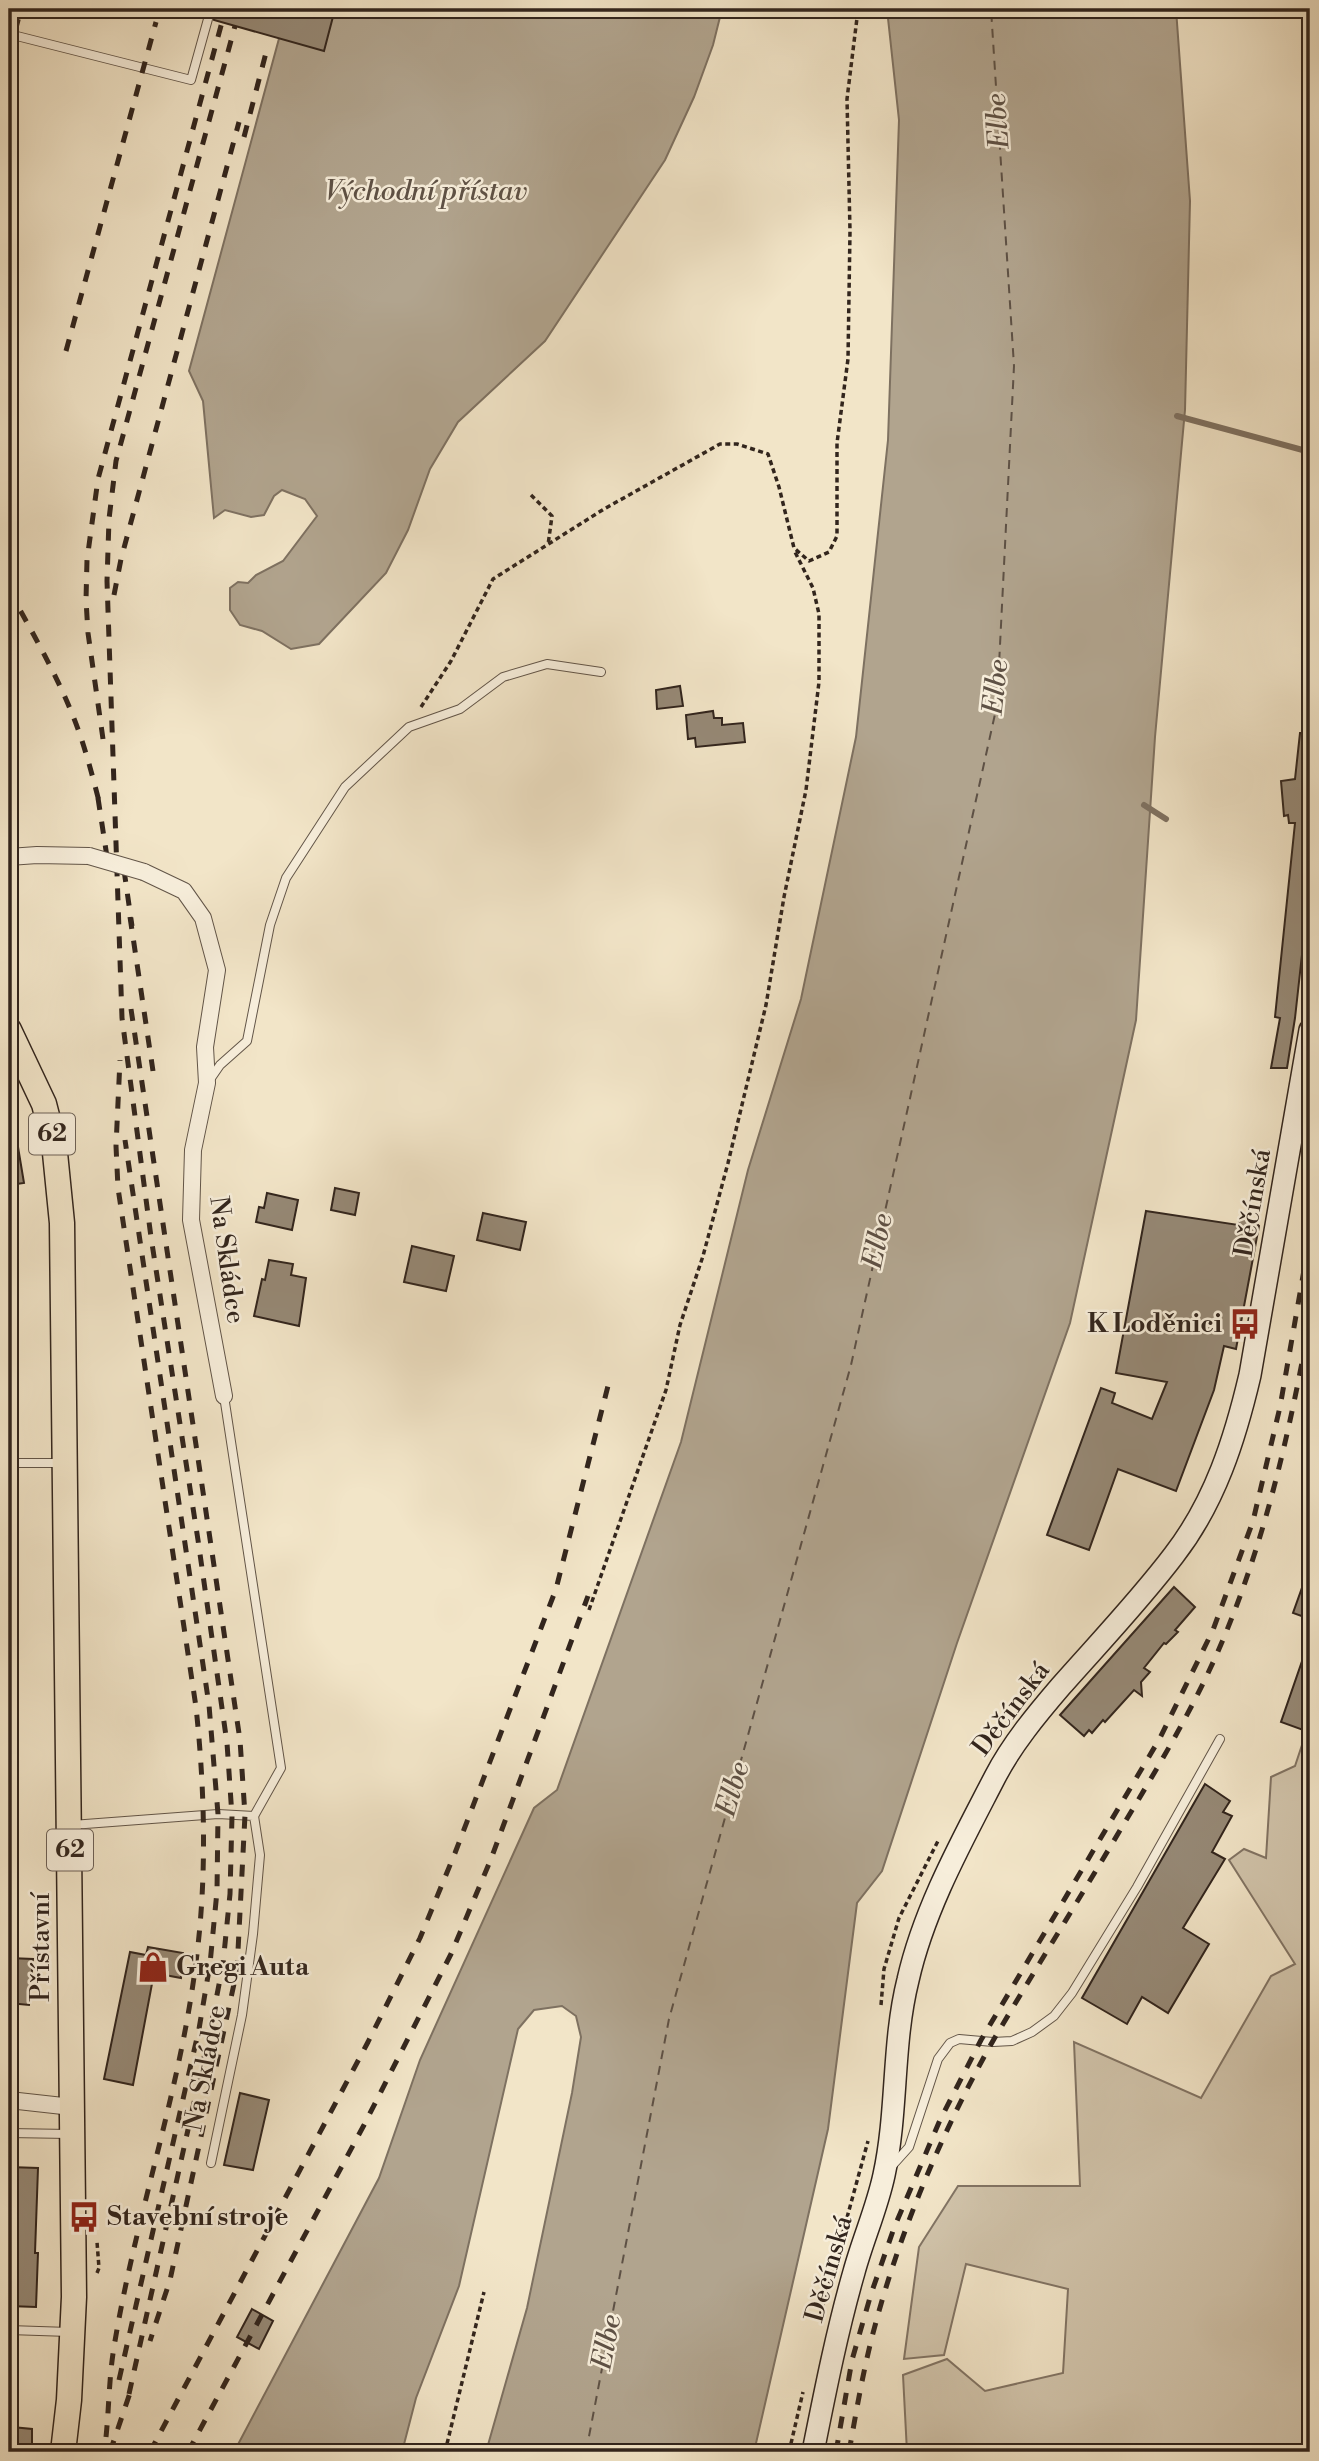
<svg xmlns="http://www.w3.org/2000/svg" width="1319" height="2461" font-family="'Libre Bodoni',serif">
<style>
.green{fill:#d1c4ab;stroke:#827464;stroke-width:2}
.water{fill:#b1a48e;stroke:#7e7161;stroke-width:2}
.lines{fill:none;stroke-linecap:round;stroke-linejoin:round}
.stream{stroke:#7e7161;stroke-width:6}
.ferry{stroke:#5e5145;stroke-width:2;stroke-dasharray:9 7;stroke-linecap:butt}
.building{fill:#968976;stroke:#32251d;stroke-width:2}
.service-casing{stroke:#625548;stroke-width:10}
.minor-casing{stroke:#625548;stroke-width:18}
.secondary-casing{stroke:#32251d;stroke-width:24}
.primary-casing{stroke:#32251d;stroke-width:27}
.path{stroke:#32251d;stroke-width:3.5;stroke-dasharray:5 3.5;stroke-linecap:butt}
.service{stroke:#f7eedb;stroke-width:8}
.minor{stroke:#f7eedb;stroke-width:16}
.secondary{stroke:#f7eedb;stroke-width:21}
.primary{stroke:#f2e5c8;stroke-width:24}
.rail{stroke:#32251d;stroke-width:5;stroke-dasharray:12 12;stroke-linecap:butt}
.minor-bridge-casing{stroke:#625548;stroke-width:18;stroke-linecap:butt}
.minor-bridge{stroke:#f7eedb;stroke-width:16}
.labels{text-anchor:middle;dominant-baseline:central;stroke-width:5;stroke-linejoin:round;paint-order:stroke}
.shield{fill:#f7eedb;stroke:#6d6156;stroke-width:2}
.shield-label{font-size:24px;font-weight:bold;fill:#32251d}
.street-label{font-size:26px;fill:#32251d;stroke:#f7eedb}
.poi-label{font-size:26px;font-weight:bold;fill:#32251d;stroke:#f7eedb;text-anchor:start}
.water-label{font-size:28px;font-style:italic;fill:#5e5145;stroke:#f7eedb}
</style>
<rect width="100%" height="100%" fill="#f2e5c8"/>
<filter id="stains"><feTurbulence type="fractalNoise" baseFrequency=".00286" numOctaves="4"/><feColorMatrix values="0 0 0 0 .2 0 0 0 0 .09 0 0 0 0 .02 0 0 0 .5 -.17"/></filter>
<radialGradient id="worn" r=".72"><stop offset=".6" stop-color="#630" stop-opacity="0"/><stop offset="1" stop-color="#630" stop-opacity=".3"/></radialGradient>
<polygon class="green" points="1310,1721 1310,2451 907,2452 903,2375 947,2359 985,2391 1063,2373 1068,2289 966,2264 944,2355 904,2359 919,2247 958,2186 1080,2186 1074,2042 1201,2098 1271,1976 1295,1964 1229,1860 1244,1849 1266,1858 1271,1777 1295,1766"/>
<g class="water">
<polygon points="287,9 722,9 713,45 694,97 665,160 545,341 458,422 430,469 408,530 386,573 319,644 291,649 262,631 240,625 230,610 230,588 238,582 248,583 256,575 283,561 317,516 305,499 282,490 274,496 264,515 251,517 225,510 214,518 203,401 189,371"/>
<polygon points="887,9 1176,9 1190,201 1185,410 1155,737 1136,1020 1070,1323 957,1643 882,1871 857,1903 828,2129 754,2452 486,2452 527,2308 572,2093 581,2037 576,2016 562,2006 534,2010 518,2029 459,2286 416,2398 402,2452 234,2452 379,2178 420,2060 534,1808 557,1790 681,1442 748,1170 801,999 856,737 888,440 899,120"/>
</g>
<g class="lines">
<g class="stream">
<polyline points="1177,416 1310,452"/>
<polyline points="1144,805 1166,819"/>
</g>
<polyline class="ferry" points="586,2452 669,2019 851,1365 997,705 1014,366 991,9"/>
</g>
<g class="building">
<polygon points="190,9 335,9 324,51 214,20 213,15 209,13 202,17 189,13"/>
<polygon points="680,686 683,706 657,709 656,690"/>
<polygon points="713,711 714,718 722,718 722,725 743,723 745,742 696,747 695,738 688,739 686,715"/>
<polygon points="1300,733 1310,733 1310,882 1295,1018 1287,1068 1271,1068 1280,1018 1275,1017 1295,823 1289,823 1288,815 1284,816 1281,781 1295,779"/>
<polygon points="9,1141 17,1141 24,1183 9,1185"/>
<polygon points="335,1188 359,1193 355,1215 331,1210"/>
<polygon points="267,1193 298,1200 292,1230 256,1222 259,1207 264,1208"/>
<polygon points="1146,1211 1238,1225 1243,1212 1259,1226 1236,1349 1224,1346 1214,1390 1176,1491 1118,1469 1089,1550 1047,1535 1101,1388 1115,1393 1112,1403 1152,1419 1167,1382 1116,1373"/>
<polygon points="483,1213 526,1222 520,1250 477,1240"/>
<polygon points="412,1246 454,1256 446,1291 404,1282"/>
<polygon points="269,1260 293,1264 291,1275 306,1278 299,1326 254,1316 262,1279 265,1280"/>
<polygon points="1308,1571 1310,1571 1310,1619 1293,1613"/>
<polygon points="1174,1587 1195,1607 1175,1630 1178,1632 1166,1644 1164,1643 1144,1668 1150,1672 1141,1682 1142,1696 1134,1690 1105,1722 1103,1720 1092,1733 1089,1730 1084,1736 1060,1715"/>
<polygon points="1308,1644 1310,1645 1310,1717 1306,1731 1281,1722"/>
<polygon points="1205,1784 1230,1801 1223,1812 1232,1816 1212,1852 1225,1859 1183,1928 1209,1944 1168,2013 1142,1997 1127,2024 1082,1998"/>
<polygon points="148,1947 183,1953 181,1978 154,1973 133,2085 104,2079 130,1952 146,1955"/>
<polygon points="9,1958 33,1959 29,2005 9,2003"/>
<polygon points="240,2093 269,2100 253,2170 224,2165"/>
<polygon points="9,2167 38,2168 35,2253 38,2253 36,2307 9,2306"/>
<polygon points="252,2309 273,2321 259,2349 237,2337"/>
<polygon points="12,2427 32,2429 32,2452 9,2452"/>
</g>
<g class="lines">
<defs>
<g id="service">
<polyline points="9,34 191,80 208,19"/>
<polyline points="209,1081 220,1065 247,1041 270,925 286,878 345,787 409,727 460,709 503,677 547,664 601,672"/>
<polyline points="224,1396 281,1768 254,1816"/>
<polyline points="9,1463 61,1463"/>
<polyline points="72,1825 218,1814 254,1816 260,1855 253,1934 242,2015 211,2163"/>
<polyline points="9,2133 69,2134"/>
<polyline points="891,2167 909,2147 938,2059 950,2043 959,2039 993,2042 1012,2041 1032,2032 1054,2016 1072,1993 1137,1887 1220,1739"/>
<polyline points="9,2330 69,2332"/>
</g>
<g id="minor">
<polyline points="9,857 37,855 89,856"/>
<polyline points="144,872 184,891 203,918 217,970 205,1047 207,1083 193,1150 191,1220 224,1396"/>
<polyline points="9,2100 72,2107"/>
</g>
<path id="secondary" d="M813,2452C825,2392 837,2331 854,2272C863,2239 877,2208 884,2175C898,2111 892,2044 908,1980C924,1909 962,1841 995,1777C1012,1744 1037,1714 1061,1686C1099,1643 1140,1600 1174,1555C1215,1502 1235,1439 1250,1375L1310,1030"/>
<polyline id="primary" points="9,1030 44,1104 54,1143 62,1223 74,2297 69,2400 63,2452"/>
</defs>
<use href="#service" class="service-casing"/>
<use href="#minor" class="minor-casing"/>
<use href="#secondary" class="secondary-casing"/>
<use href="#primary" class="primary-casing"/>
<g class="path">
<polyline points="531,495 552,516 548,545"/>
<polyline points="421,707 451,661 493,579 604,509 720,444 737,444 768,454 779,487 794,548 809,561 829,552 837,536 837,443 848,359 850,231 847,99 857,18 855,9"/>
<polyline points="589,1610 666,1390 680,1325 703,1256 728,1163 766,1005 784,897 806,790 819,682 819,614 813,588 794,550"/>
<polyline points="881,2005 884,1969 899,1918 939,1839"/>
<polyline points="97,2273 99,2268 97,2242"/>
<polyline points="820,2316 868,2141"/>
<polyline points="445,2452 484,2292"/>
<polyline points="789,2452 803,2392"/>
</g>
<use href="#service" class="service"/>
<use href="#minor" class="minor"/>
<use href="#secondary" class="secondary"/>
<use href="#primary" class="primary"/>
<g class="rail">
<polyline points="9,54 21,9"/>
<polyline points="244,137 267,49"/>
<polyline points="66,351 156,22"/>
<path d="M9,590C37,641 67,692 84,747C90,766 95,786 100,805"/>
<polyline points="114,595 121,559 239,122"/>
<polyline points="103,739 88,633 86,600 87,560 98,479 222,22"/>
<polyline points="98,798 107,857"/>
<polyline points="124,870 132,926"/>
<polyline points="130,917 153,1071"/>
<polyline points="131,1009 240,1740 245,1815 237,1970 170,2280 150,2341"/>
<polyline points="119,2380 199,2029 210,1964 217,1891 218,1814 209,1705 125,1140"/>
<polyline points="129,2394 210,2031 223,1964 230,1894 232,1816 227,1743 198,1540 151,1237 122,1018 107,581 109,519 116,461 235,26"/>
<path d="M106,2437C109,2408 109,2377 114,2347C135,2218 180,2092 196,1962C207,1878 205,1792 196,1707L118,1188L116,1146L120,1060"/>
<polyline points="110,2452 132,2387"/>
<polyline points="150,2452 368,2042 420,1938 455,1853 556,1589 608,1386"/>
<polyline points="188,2452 364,2125 451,1954 491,1859 588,1596"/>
<polyline points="836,2452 852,2360 871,2294 894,2228 940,2120 981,2040 1160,1738 1213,1630 1253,1521 1280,1407 1310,1236"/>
<path d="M849,2452C854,2424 859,2395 865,2367C889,2256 938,2138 994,2039C1036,1968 1080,1898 1122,1827C1158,1767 1195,1706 1222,1642C1266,1538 1290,1430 1310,1320"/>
</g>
<defs>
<polyline id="minor-bridge" points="89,856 144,872"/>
</defs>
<use href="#minor-bridge" class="minor-bridge-casing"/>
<use href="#minor-bridge" class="minor-bridge"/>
</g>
<defs>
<symbol id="bus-bare" viewBox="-9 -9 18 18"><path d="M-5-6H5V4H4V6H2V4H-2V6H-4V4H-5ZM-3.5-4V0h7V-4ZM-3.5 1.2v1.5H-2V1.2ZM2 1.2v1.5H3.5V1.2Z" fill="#8f2418" stroke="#f7eedb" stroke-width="2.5" paint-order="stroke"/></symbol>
<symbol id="shop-bare" viewBox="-9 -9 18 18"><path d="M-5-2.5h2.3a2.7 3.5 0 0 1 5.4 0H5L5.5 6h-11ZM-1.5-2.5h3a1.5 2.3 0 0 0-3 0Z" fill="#8f2418" stroke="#f7eedb" stroke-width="2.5" paint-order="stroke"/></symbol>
</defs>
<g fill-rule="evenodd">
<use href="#bus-bare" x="1223" y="1302" width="44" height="44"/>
<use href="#shop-bare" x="131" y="1945" width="44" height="44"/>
<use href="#bus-bare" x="62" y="2195" width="44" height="44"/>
</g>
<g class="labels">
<g class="shield">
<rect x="29" y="1113.5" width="46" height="41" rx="5"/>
<rect x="47" y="1829.5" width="46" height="41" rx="5"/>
</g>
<g class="shield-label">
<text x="52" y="1134">62</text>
<text x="70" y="1850">62</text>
</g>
<g class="street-label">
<text transform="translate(1253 1203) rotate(-80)">Děčínská</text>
<text transform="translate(227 1260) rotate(82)">Na Skládce</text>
<text transform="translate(1011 1709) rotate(-53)">Děčínská</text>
<text transform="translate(41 1947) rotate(-90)">Přístavní</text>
<text transform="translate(205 2068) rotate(-79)">Na Skládce</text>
<text transform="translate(829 2269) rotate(-74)">Děčínská</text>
</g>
<g class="poi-label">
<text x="1222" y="1324" text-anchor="end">K Loděnici</text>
<text x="176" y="1967">Gregi Auta</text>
<text x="107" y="2217">Stavební stroje</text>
</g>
<g class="water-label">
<text transform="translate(998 121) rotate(-94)">Elbe</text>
<text x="426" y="191">Východní přístav</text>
<text transform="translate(996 687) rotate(-84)">Elbe</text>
<text transform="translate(878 1241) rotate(-78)">Elbe</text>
<text transform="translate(733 1789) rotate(-74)">Elbe</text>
<text transform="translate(607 2342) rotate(-79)">Elbe</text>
</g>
</g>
<rect width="1319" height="2461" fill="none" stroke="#f2e5c8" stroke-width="35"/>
<rect x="10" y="10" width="1298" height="2440" fill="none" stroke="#32251d" stroke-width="3.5"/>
<rect x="18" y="18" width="1284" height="2426" fill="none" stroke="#32251d" stroke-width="2"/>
<rect width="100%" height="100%" filter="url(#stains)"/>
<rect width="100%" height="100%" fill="url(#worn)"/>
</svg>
